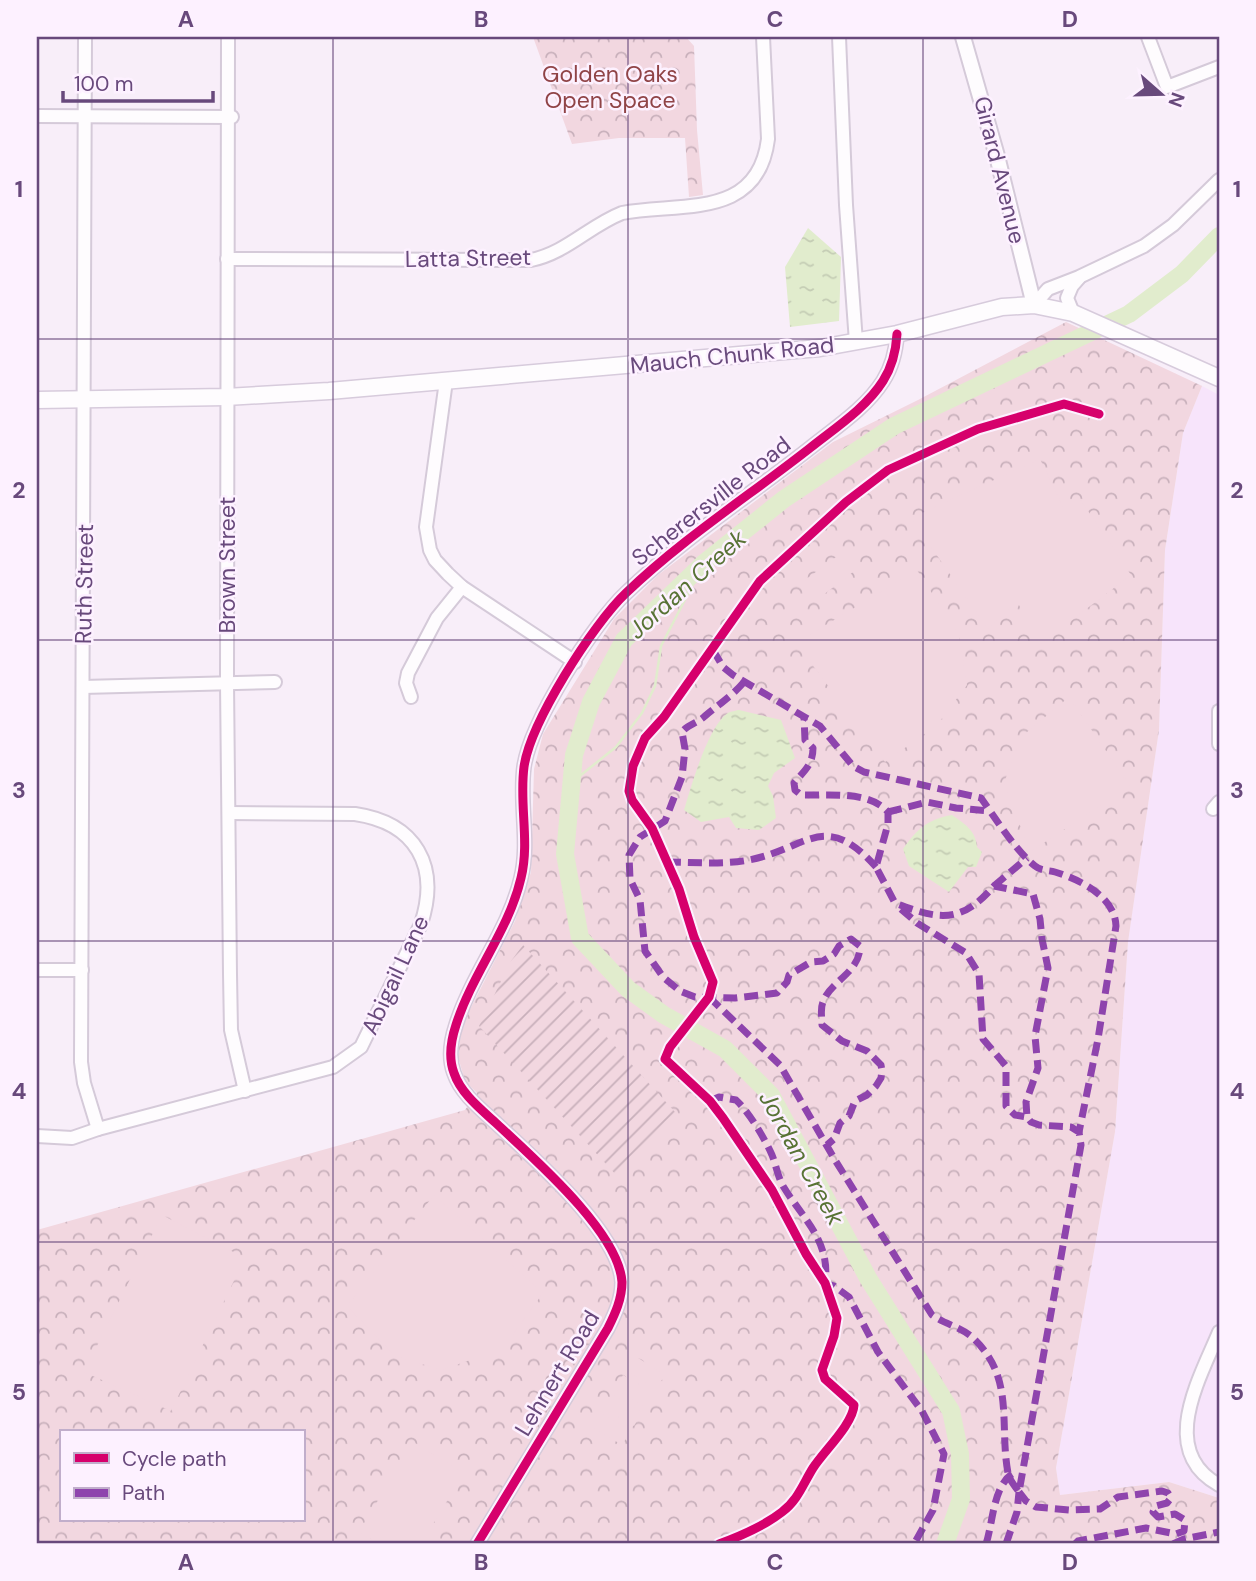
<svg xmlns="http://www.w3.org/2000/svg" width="1256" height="1581" font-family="'DM Sans',sans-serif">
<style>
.residential{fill:#f7e4fb}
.park{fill:url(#park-crowns);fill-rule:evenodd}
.garden{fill:url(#garden-furrows)}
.pitch{fill:#f2d7e0}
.water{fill:url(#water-ripples)}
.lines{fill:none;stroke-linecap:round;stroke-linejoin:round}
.stream{stroke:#e1eccd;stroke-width:2.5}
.river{stroke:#e1eccd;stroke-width:18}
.minor-casing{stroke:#d5cad9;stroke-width:16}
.tertiary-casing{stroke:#d5cad9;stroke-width:18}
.secondary-casing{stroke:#d7cbdc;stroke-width:19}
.minor{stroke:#fefcfe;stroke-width:12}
.tertiary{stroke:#fefcfe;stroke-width:14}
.secondary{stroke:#fefcfe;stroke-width:16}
.quiet{stroke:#8e44ad;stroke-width:7;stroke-dasharray:14 7;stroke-linecap:butt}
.cycleway-casing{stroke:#fdf1ff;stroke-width:13}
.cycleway{stroke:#d6006c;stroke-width:9}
.grid{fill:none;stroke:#68497c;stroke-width:2;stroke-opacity:0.55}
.labels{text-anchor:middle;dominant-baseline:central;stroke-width:5;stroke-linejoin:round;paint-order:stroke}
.park-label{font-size:23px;fill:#904447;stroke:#fdf1ff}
.street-label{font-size:23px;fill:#68497c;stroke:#fdf1ff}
.water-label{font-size:24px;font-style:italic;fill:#587335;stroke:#fdf1ff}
.neatline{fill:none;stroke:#68497c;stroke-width:2.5}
.grid-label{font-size:23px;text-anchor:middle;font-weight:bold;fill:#68497c}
</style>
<defs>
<pattern id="park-crowns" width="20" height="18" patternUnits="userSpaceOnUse" patternTransform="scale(1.75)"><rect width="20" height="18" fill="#f2d7e0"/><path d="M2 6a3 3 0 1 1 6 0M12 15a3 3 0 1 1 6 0" fill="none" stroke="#c8b0bb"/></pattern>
<pattern id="garden-furrows" width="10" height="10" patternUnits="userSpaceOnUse" patternTransform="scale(1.75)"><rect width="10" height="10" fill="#f2d7e0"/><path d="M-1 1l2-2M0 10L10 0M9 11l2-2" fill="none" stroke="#c8b0bb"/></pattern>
<pattern id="water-ripples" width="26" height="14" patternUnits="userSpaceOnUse" patternTransform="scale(1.75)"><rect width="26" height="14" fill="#e1eccd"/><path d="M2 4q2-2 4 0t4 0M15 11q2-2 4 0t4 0" fill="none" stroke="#c4ccb4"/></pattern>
</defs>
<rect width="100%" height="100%" fill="#f8eef9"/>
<polygon class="residential" points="1202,386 1219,395 1219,1498 1169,1482 1060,1495 1056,1468 1115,1132 1128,941 1159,730 1165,550 1183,433"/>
<g class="park">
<polygon points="533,37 686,37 694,46 697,130 703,195 689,197 685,138 619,138 572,144"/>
<path d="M1066,322L1202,386L1183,433L1165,550L1159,730L1128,942L1115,1132L1056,1468L1060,1495L1169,1482L1219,1498V1544H37V1230L465,1110L477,1093L465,1081L458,1057L462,1025L515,921L531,872L534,769L543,734L614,619L658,575L833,442L918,400ZM61,1432H303V1520H61Z"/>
</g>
<polygon class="garden" points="523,945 675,1112 676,1118 664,1135 618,1177 479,1026 511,961"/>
<g class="pitch">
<polygon points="1040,459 1063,507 1080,499 1131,575 1039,645 1017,601 988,629 911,518"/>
<polygon points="840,554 853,572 818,599 805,580"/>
<polygon points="917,570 959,635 967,685 937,725 885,762 796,643"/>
<polygon points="1069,697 1130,786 1030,852 1004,783 1021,737"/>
<polygon points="434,1195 543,1293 511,1337 470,1360 442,1370 395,1356 347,1306"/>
<polygon points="162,1215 245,1258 171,1411 84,1372"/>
<polygon points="635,1356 665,1375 656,1389 626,1370"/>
<polygon points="623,1375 654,1393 645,1407 615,1389"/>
<polygon points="612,1394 642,1412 634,1426 603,1408"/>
<polygon points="601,1413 631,1431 622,1445 592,1427"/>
<polygon points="413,1442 464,1473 421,1544 379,1544 359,1532"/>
</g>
<g class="water">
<polygon points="808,228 841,257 839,321 790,327 785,267"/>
<path d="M739,710L781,720L795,758L774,773L768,786L773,796L776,818L759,830L736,828L729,817L701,822L684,810C691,787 708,726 728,713C729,712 738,710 739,710Z"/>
<path d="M952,815C965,824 976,831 977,847L982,852L976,867H968L949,892L909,866L903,849C917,829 928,819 952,815Z"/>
</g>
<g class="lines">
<polyline class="stream" points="571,783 616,747 642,713 655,686 661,646 704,563"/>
<polyline class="river" points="945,1544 961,1499 960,1454 951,1411 868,1278 771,1095 725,1049 664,1015 628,989 580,938 565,854 574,755 591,702 624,640 704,563 784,499 894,426 1129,314 1182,274 1219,236"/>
<defs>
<g id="minor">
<polyline points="85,37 81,1062 84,1083 98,1129"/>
<polyline points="228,37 227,683 230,974 231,1030 245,1091"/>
<polyline points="839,37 846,205 856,342"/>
<polyline points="1148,37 1167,87 1219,67"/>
<polyline points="37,116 232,117"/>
<path d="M227,259L531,260C566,253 589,226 622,213C681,202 758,220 768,139L763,37"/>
<polyline points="1034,305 1048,289 1079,277 1144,246 1173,225 1219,180"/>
<polyline points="1073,313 1067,298 1072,286 1079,278"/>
<polyline points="446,381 426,527 430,550 435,560 448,574 462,587 575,662"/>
<polyline points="83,687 275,682"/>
<polyline points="411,697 406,683 408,673 437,618 462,587"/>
<polyline points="1219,711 1219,744"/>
<polyline points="1213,809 1219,802"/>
<polyline points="37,970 82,970"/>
<path d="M37,1136L72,1138L98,1129L333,1067L361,1047L421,924C440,866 416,823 355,814L229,813"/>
<path d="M1219,1332C1200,1378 1157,1451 1219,1485"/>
<path d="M477,1544L608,1328C615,1314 622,1299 622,1282C619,1232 533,1158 497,1124C482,1110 461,1094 454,1073C448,1057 451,1040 456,1025C472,974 509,930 521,878C530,842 519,804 524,767C530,723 593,624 626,593C682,539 749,496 810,448C835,428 866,408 883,381C892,367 896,351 897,334"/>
</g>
<polyline id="tertiary" points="963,37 997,156 1034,305"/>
<polyline id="secondary" points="37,400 226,397 329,391 820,348 897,334 1002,307 1034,305 1073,313 1219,378"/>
</defs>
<use href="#minor" class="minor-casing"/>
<use href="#tertiary" class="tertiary-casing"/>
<use href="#secondary" class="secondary-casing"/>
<use href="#minor" class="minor"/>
<use href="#tertiary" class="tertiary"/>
<use href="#secondary" class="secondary"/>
<g class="quiet">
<path d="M713,650L723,667L733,675L820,726L853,766L864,772L981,798C996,819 1015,850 1035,866C1041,871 1048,870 1055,872C1081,880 1115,897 1116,926L1098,1039L1079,1132"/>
<path d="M744,682C732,696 718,705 705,716C698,723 688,724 682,732L685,749L682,777L665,821L640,837L629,855L630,879L640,900L645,951L663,977L680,991L695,997L735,998L777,993L787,982L789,975L811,962L823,961L834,954L839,946L851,939L860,946C860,973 830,981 823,1002C820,1009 822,1018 822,1025L842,1041L867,1051L881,1065L882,1071L881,1078L876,1086L867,1095L855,1101L849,1116L840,1123L834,1139L827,1145"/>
<polyline points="888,812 927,802 956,808 991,811"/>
<path d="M667,862C694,862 722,865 749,860C807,849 824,809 876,867"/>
<polyline points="994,886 1027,858"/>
<polyline points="901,909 917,923 966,953 979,974 983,1039 1006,1066 1006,1106 1015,1115 1027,1117"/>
<path d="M709,997L780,1065L835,1160L932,1315C946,1325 962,1327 974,1339C1015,1378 999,1425 1008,1473C1009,1480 1015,1486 1019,1492L1081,1145L1079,1132L1071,1127L1039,1125L1031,1122L1027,1117L1026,1102L1038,1068L1035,1036L1048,968L1042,939L1040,919L1033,894L994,886C961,924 939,920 895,903L876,867L888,824V812C869,790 828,796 801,795L795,790L794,783C804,771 813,765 813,748L805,740L804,716"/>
<path d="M710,1101L719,1097L736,1100C749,1112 765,1139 772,1155C776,1165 778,1177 783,1186C803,1219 831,1241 825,1283L834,1286L849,1297L878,1352L922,1411L944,1454L933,1510L914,1544"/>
<polyline points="1019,1492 1026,1501 1036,1507 1070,1510 1100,1509 1118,1497 1162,1491 1168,1493 1171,1498 1167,1503 1156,1506 1153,1512 1158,1517 1175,1514 1185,1520 1184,1531 1176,1534 1146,1528 1078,1541 1075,1544"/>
<path d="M986,1544C993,1523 993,1487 1012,1474"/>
<polyline points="1006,1544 1017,1512 1019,1492"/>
<polyline points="1173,1544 1184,1539 1219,1532"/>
</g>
<defs>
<g id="cycleway">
<path d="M477,1544L608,1328C615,1314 622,1299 622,1282C619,1232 533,1158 497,1124C482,1110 461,1094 454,1073C448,1057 451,1040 456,1025C472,974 509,930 521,878C530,842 519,804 524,767C530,723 593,624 626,593C682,539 749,496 810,448C835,428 866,408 883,381C892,367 896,351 897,334"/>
<path d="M719,1544C741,1536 764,1526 782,1512C798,1500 803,1484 813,1468C824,1451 853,1424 854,1405L825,1379L822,1370L834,1336L837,1318L825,1283L806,1254L772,1190L723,1118L710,1101L665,1059L670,1047L709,997L713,982L694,937L679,889L652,828L632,800L629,791L633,766L645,738L664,717L760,581L846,502L888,470L978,429L1064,404L1099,414"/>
</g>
</defs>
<use href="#cycleway" class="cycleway-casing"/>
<use href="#cycleway" class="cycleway"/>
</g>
<path class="grid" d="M333,37V1544M628,37V1544M923,37V1544M37,339H1219M37,640H1219M37,941H1219M37,1242H1219"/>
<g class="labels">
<g class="park-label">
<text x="610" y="74">Golden Oaks<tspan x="610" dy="26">Open Space</tspan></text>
</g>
<g class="street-label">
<text transform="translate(1000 170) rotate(76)">Girard Avenue</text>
<text transform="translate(468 258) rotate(-1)">Latta Street</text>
<text transform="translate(732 355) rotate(-6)">Mauch Chunk Road</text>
<text transform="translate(711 501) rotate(-38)">Scherersville Road</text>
<text transform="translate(227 565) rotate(-90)">Brown Street</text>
<text transform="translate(84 584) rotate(-89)">Ruth Street</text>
<text transform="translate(395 975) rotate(-65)">Abigail Lane</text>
<text transform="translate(557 1373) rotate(-59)">Lehnert Road</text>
</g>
<g class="water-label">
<text transform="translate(687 584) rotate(-42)">Jordan Creek</text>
<text transform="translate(802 1158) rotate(61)">Jordan Creek</text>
</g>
</g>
<rect width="1256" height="1581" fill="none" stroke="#fdf1ff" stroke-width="77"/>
<rect x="60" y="1430" width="245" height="91" fill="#fdf1ff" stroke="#c1aecb" stroke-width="2"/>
<rect x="74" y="1453" width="35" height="10" fill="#d6006c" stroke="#c1aecb" stroke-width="2"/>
<text x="122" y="1466" font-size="21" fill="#68497c">Cycle path</text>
<rect x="74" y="1488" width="35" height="10" fill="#8e44ad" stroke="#c1aecb" stroke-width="2"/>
<text x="122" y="1500" font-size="21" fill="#68497c">Path</text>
<g transform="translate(1161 94) rotate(110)" stroke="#fdf1ff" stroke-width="5" paint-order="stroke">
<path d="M0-5L12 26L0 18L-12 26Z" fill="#68497c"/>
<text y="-10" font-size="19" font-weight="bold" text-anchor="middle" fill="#68497c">N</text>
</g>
<path d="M63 91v10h150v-10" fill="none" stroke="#68497c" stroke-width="3.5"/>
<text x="74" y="91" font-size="21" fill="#68497c" stroke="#fdf1ff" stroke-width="5" paint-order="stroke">100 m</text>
<rect x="38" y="38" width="1180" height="1504" class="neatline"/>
<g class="grid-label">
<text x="186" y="27">A</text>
<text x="481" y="27">B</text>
<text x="775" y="27">C</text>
<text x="1070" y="27">D</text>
<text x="19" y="197">1</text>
<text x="1237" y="197">1</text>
<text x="19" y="498">2</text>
<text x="1237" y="498">2</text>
<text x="19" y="798">3</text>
<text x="1237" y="798">3</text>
<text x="19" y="1099">4</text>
<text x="1237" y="1099">4</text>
<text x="19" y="1400">5</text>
<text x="1237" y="1400">5</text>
<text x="186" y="1570">A</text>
<text x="481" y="1570">B</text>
<text x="775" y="1570">C</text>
<text x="1070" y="1570">D</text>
</g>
</svg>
